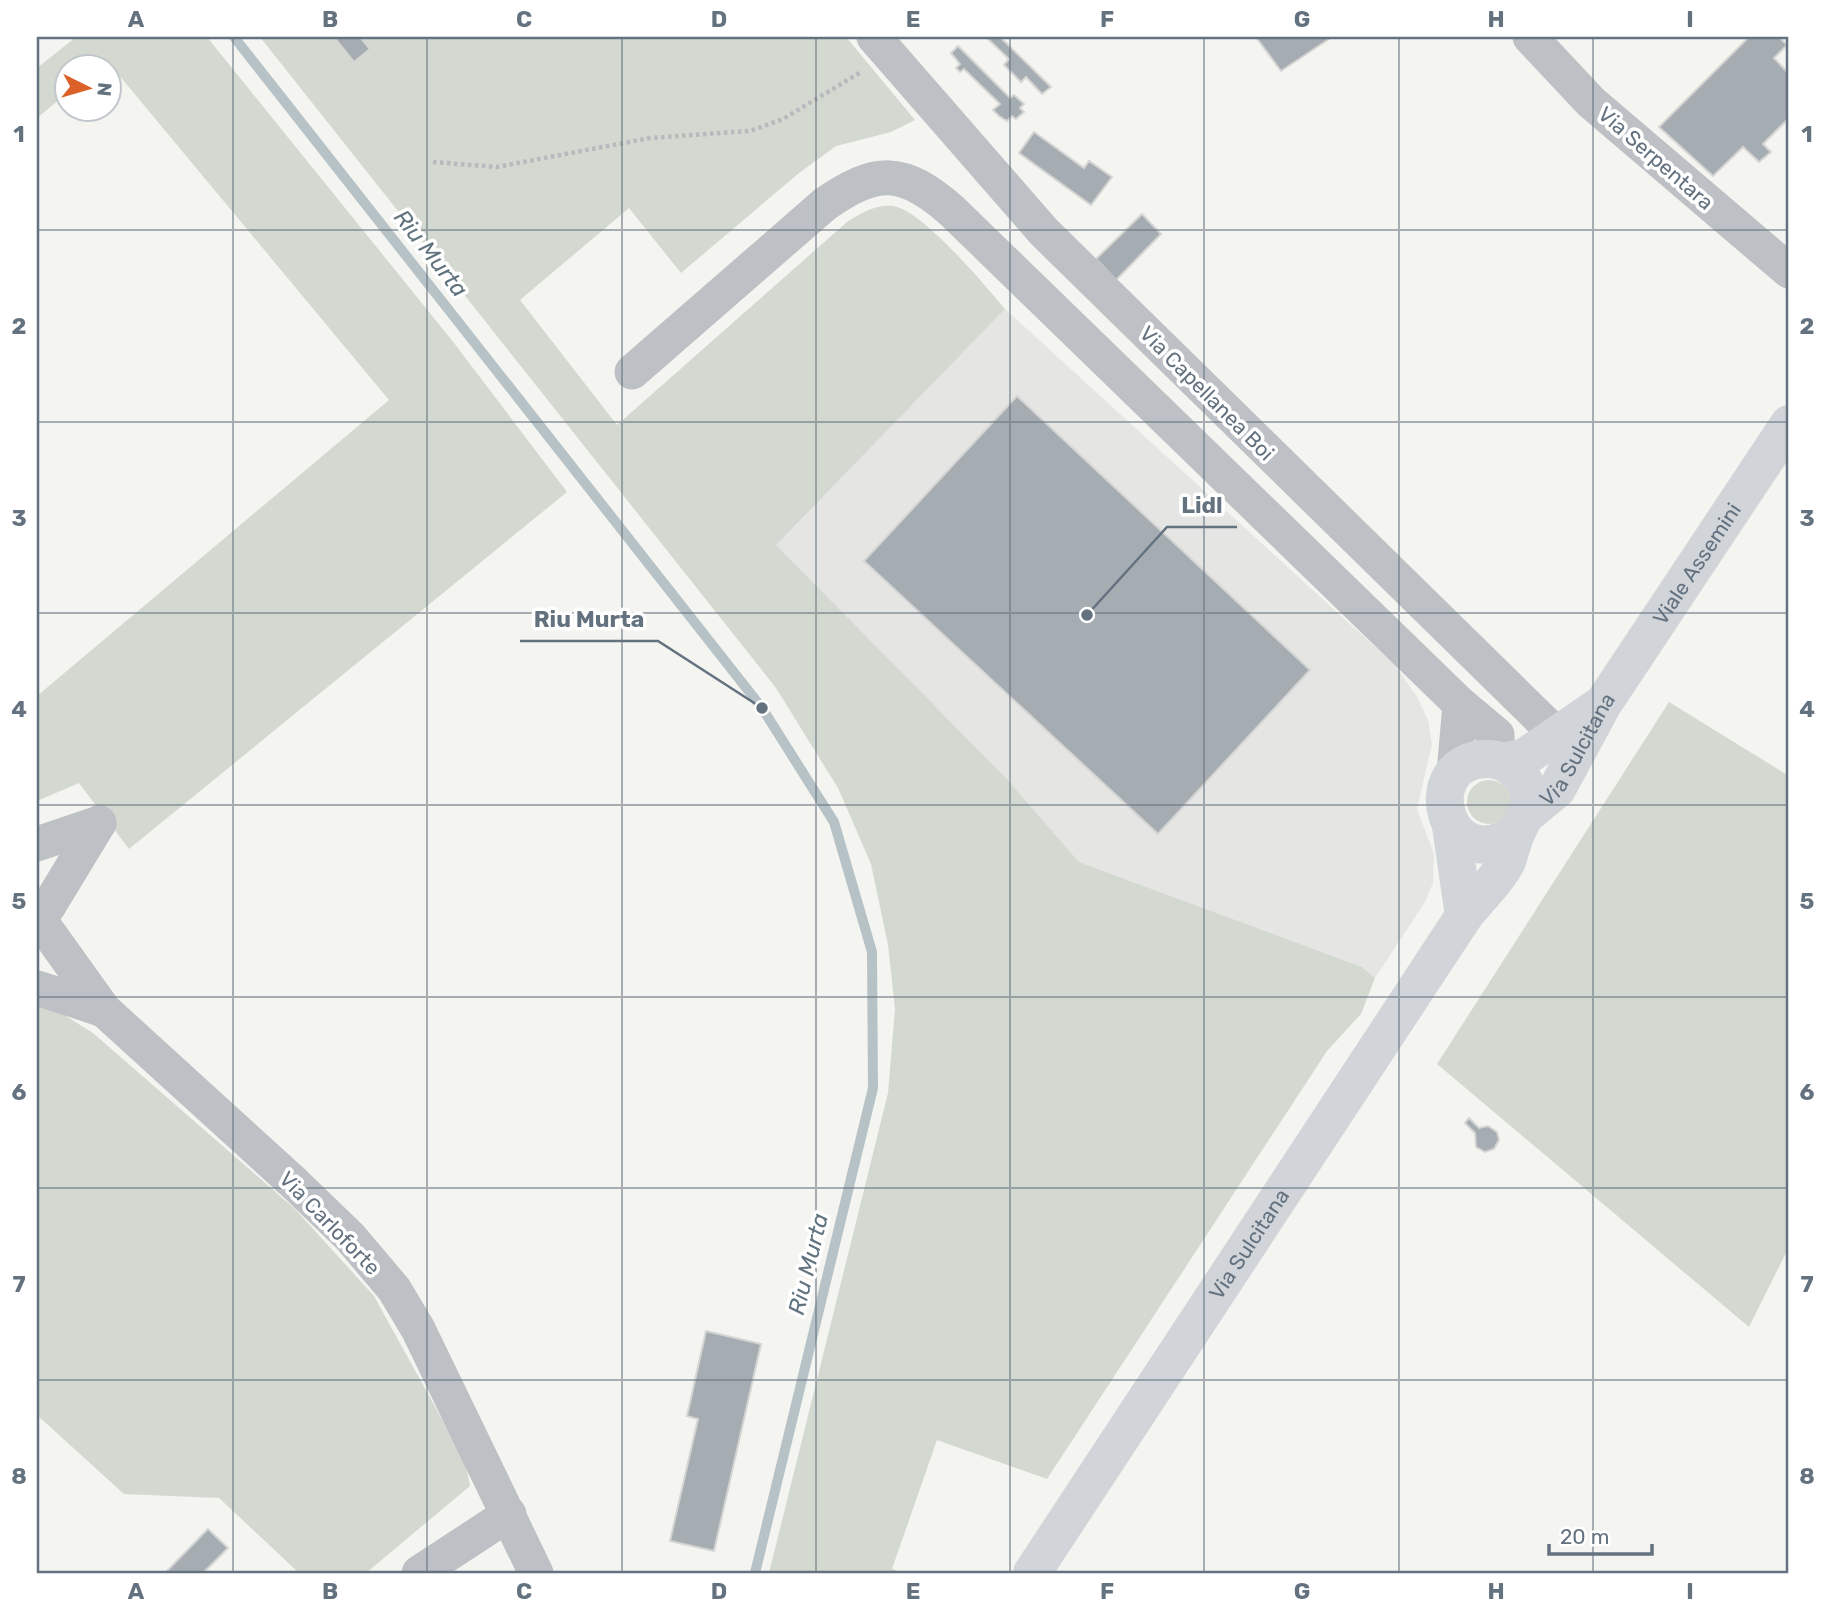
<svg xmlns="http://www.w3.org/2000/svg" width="1826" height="1610" font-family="Rubik,sans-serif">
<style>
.built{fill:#e5e6e4}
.green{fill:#d3d9d0}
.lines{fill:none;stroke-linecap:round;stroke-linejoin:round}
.stream{stroke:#b7c2c7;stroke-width:10}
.building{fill:#a6adb2;stroke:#d5d5d3;stroke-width:2}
.path{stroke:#b7b9bc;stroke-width:4.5;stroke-dasharray:3.5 3.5;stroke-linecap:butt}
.street{stroke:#bdc0c4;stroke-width:35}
.secondary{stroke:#d1d5da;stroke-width:38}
.grid{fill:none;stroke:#647280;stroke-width:2;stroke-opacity:0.55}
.labels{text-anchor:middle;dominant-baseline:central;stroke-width:7;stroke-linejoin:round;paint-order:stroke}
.street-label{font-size:21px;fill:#647280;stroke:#fff}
.water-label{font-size:23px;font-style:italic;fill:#60737e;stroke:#fff}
.leader{fill:none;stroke:#647280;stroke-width:2.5}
.callout-dot{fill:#647280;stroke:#fff;stroke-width:2.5}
.callout-label{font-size:23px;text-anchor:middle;font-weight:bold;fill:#647280;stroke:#fff;stroke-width:7;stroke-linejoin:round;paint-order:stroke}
.neatline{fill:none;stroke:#647280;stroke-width:2.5}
.grid-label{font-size:23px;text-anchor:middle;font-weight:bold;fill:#647280}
</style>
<rect width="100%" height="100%" fill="#f4f4f0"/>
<polygon class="built" points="1005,309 1395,665 1417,697 1428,720 1432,744 1417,809 1434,854 1433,883 1425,902 1375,978 1362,967 1079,862 1006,778 775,545"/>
<g class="green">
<polygon points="76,37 207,37 454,343 567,492 129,849 79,783 37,801 37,696 389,400 108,62 101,66 66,66 66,94 37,118 37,68"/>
<path d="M260,37H846L915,120L891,132L836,146L799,173L681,273L629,208L520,300L617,425L847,222C861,213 876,204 893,206C922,210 985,285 1005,309L776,545L1006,778L1079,862L1362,967L1375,978L1361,1014L1327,1051L1047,1479L937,1440L892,1569L904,1573H769L888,1093L895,1009L888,945L871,864L838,788L776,688Z"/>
<polygon points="1669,702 1789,776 1789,1247 1749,1327 1437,1064"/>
<circle cx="1489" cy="802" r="22"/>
<polygon points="37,1001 45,1003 93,1033 295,1209 374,1296 465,1461 470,1486 366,1573 299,1573 219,1498 124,1494 37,1415"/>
</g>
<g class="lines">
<polyline class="stream" points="234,37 762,708 834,822 872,952 873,1088 755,1573"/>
</g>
<g class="building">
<polygon points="334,37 360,37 370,49 354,62"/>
<polygon points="986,37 1000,37 1051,87 1042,94 1026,77 1021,82 1004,65 1009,59"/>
<polygon points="1256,37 1328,37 1329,39 1281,71"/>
<polygon points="1749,37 1779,37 1787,45 1774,58 1789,74 1789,118 1763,144 1771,152 1759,162 1743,147 1713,176 1659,127"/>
<polygon points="958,46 1010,98 1014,95 1024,104 1020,108 1024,112 1016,119 1012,116 1007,121 999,116 993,110 1000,104 964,69 960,72 956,68 960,64 951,53"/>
<polygon points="1034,132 1084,168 1089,161 1112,177 1091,205 1019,153"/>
<polygon points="1142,214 1161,234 1116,280 1096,259"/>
<polygon points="1017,396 1310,670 1158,834 864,561"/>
<polygon points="1469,1118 1479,1128 1488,1126 1497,1132 1499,1140 1494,1149 1485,1152 1476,1147 1475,1133 1465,1123"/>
<polygon points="706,1331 761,1344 714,1551 670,1541 698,1419 687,1416"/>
<polygon points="208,1529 228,1548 203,1573 165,1573"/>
</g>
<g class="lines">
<polyline class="path" points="433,162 497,167 650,138 750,131 783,119 861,72"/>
<g class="street">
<polyline points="874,37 1044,232 1557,735"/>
<polyline points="1530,37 1591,102 1789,271"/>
<path d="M632,372L825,204C877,168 903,168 952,211L1460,704L1497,735V760"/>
<polyline points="1454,774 1460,704"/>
<polyline points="37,844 99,823"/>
<polyline points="48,907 99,823"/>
<polyline points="46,929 104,1010 294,1183 350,1237 394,1289 418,1329 536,1573"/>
<polyline points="37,988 104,1010"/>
<polyline points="419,1573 509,1514"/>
</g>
<g class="secondary">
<polyline points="1504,762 1525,757 1598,707"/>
<path id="s1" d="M1528,813L1557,789L1603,704L1789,424"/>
<polyline points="1451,826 1464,916"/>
<path id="s2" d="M1032,1573L1464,916C1477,899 1497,881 1507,861C1510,853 1512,844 1515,836C1525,812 1540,798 1518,773C1510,764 1497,758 1485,759C1414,762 1445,881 1516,833"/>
</g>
</g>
<path class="grid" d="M233,37V1573M427,37V1573M622,37V1573M816,37V1573M1010,37V1573M1204,37V1573M1399,37V1573M1593,37V1573M37,230H1789M37,422H1789M37,613H1789M37,805H1789M37,997H1789M37,1188H1789M37,1380H1789"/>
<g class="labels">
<g class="street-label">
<text transform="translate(1656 158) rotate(41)">Via Serpentara</text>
<text transform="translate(1207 393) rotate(45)">Via Capellanea Boi</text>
<text stroke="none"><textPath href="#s1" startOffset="303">Viale Assemini</textPath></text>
<text stroke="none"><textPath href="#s1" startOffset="82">Via Sulcitana</textPath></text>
<text transform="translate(330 1223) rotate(46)">Via Carloforte</text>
<text stroke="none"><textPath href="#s2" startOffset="394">Via Sulcitana</textPath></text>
</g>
<g class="water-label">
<text transform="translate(431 253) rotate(52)">Riu Murta</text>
<text transform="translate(808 1264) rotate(-76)">Riu Murta</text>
</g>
</g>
<path class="leader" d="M1087 615L1167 527H1237M762 708L658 641H520"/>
<g class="callout-dot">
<circle cx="1087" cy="615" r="7"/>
<circle cx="762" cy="708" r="7"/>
</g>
<g class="callout-label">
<text x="1202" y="513">Lidl</text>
<text x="589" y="627">Riu Murta</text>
</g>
<rect width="1826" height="1610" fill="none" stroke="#ffffff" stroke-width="77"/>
<g transform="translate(88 88) rotate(95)"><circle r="33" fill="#ffffff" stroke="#c1c7cc" stroke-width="2"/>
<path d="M0-5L12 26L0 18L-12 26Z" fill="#db6129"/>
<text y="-10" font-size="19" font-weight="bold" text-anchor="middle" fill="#647280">N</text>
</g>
<path d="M1549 1544v10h103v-10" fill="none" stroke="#647280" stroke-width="3.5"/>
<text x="1560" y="1544" font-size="21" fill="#647280" stroke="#ffffff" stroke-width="5" paint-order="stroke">20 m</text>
<rect x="38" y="38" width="1749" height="1534" class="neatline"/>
<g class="grid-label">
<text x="136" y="27">A</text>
<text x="330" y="27">B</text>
<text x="524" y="27">C</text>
<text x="719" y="27">D</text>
<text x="913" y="27">E</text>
<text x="1107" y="27">F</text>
<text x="1302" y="27">G</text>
<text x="1496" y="27">H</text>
<text x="1690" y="27">I</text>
<text x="19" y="142">1</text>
<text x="1807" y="142">1</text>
<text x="19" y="334">2</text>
<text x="1807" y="334">2</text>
<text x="19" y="526">3</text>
<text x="1807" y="526">3</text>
<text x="19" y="717">4</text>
<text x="1807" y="717">4</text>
<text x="19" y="909">5</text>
<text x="1807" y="909">5</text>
<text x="19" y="1100">6</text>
<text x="1807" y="1100">6</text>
<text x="19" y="1292">7</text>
<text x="1807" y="1292">7</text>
<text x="19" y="1484">8</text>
<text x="1807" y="1484">8</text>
<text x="136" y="1599">A</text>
<text x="330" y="1599">B</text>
<text x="524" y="1599">C</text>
<text x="719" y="1599">D</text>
<text x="913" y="1599">E</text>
<text x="1107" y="1599">F</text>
<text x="1302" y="1599">G</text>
<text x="1496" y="1599">H</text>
<text x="1690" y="1599">I</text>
</g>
</svg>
